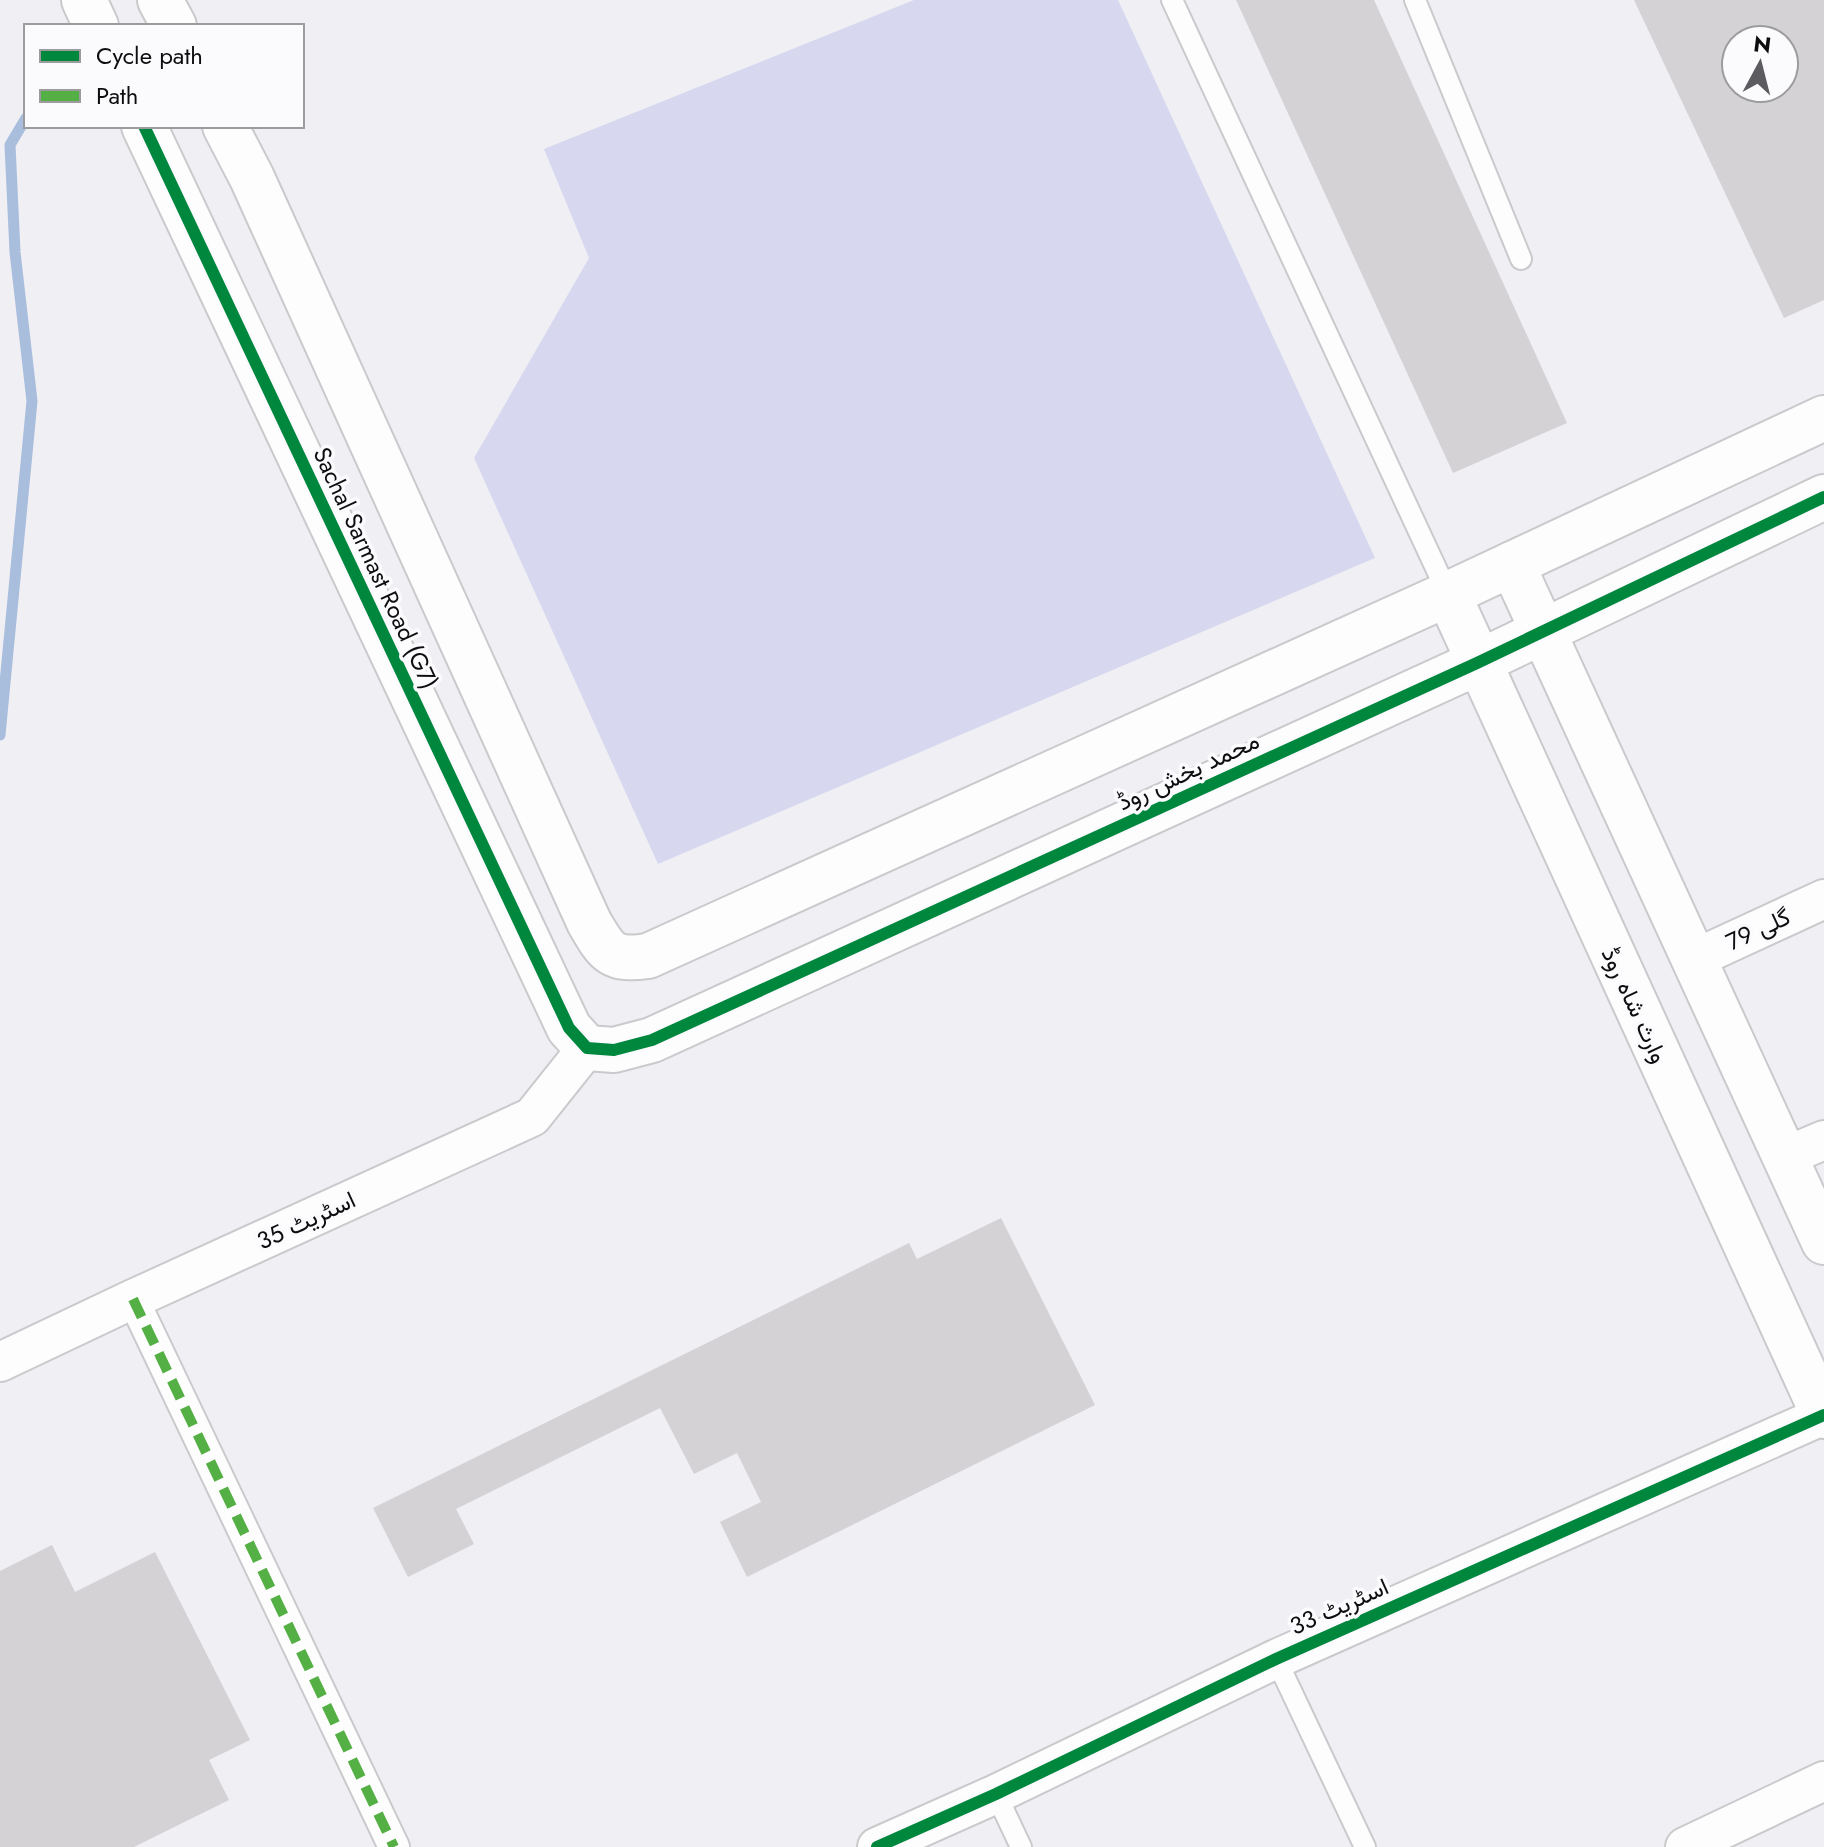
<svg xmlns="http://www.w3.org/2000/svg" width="1824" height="1847" font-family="Jost,Vazirmatn,sans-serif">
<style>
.green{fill:#d7d8ef}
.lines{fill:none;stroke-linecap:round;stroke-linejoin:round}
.stream{stroke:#a9bddc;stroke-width:11}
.building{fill:#d4d2d4;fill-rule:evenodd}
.service-casing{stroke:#cacacd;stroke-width:24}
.pedestrian-casing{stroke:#cacacd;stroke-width:34}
.minor-casing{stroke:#cacacd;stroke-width:42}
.tertiary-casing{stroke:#cacacd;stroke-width:48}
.service{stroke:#fdfdfd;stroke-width:20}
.pedestrian{stroke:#fdfdfd;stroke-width:30}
.minor{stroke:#fdfdfd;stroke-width:38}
.tertiary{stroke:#fdfdfd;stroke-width:44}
.quiet{stroke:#54b044;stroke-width:10;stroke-dasharray:20 10;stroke-linecap:butt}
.cycleway-casing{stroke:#fbfbfe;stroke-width:17}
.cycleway{stroke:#00873e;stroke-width:12}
.labels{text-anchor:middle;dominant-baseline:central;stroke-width:7;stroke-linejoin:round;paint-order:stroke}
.street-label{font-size:24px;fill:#0d0d10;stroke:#fbfbfe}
</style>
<rect width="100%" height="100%" fill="#efeff4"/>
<polygon class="green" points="914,0 1118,0 1375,558 658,864 474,458 589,258 544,149"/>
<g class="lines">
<polyline class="stream" points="0,735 32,401 15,252 10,145 26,118"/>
</g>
<g class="building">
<polygon points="1236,0 1374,0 1567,423 1453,473"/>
<path d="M1634,0H1824V300L1784,318ZM1736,40H1784V88H1736Z"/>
<polygon points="1001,1218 1095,1405 747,1577 720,1522 761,1502 737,1453 694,1474 660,1408 456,1509 474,1544 408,1577 373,1508 909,1243 917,1259"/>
<polygon points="52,1545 75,1592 155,1552 250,1740 209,1760 229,1800 134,1847 0,1847 0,1571"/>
</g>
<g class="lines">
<defs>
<g id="service">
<polyline points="1172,0 1448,594"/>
<polyline points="1415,0 1521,259"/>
<polyline points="1276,1659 1365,1847"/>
<polyline points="996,1794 1021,1847"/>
</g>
<polyline id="pedestrian" points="133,1299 394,1847"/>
<g id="minor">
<polyline points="1692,960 1824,899"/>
<polyline points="1784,1157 1824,1140"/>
<polyline points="0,1362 133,1299 532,1117 587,1048"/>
<polyline points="877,1847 996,1794 1276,1659 1824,1415"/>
<polyline points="1685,1847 1824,1781"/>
</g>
<g id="tertiary">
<polyline points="84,0 96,26"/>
<polyline points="160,0 174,26"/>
<polyline points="144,126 569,1028 587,1048 614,1050 652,1040 1477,663 1824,497"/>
<path d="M225,126L252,178L589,922C607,953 611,961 648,956L1448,594L1824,418"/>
<polyline points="1512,564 1824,1242"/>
<polyline points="1448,594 1824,1416"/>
</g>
</defs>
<use href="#service" class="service-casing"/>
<use href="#pedestrian" class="pedestrian-casing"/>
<use href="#minor" class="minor-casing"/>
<use href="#tertiary" class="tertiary-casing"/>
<use href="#service" class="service"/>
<use href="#pedestrian" class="pedestrian"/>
<use href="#minor" class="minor"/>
<use href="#tertiary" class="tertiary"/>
<polyline class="quiet" points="133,1299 394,1847"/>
<defs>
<g id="cycleway">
<polyline points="144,126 569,1028 587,1048 614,1050 652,1040 1477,663 1824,497"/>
<polyline points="877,1847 996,1794 1276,1659 1824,1415"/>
</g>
</defs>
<use href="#cycleway" class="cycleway-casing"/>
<use href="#cycleway" class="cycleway"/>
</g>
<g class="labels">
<g class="street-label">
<text transform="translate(376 568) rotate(65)">Sachal Sarmast Road (G7)</text>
<text transform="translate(1188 771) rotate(-25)">محمد بخش روڈ</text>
<text transform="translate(1758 929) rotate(-25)">گلی 79</text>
<text transform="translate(1635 1005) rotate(65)">وارث شاہ روڈ</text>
<text transform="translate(306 1220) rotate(-25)">اسٹریٹ 35</text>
<text transform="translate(1339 1606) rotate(-24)">اسٹریٹ 33</text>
</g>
</g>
<rect x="24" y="24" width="280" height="104" fill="#fbfbfe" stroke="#9c9c9f" stroke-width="2"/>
<rect x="40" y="50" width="40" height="12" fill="#00873e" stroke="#9c9c9f" stroke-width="2"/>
<text x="96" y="64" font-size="24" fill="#0d0d10">Cycle path</text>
<rect x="40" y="90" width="40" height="12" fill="#54b044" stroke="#9c9c9f" stroke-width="2"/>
<text x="96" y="104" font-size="24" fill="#0d0d10">Path</text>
<g transform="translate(1760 64) rotate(7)"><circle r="38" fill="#fbfbfe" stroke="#9c9c9f" stroke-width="2"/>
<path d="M0-6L14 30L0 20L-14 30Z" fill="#5c5c60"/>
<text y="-12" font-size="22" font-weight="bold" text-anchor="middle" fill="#0d0d10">N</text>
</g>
</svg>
